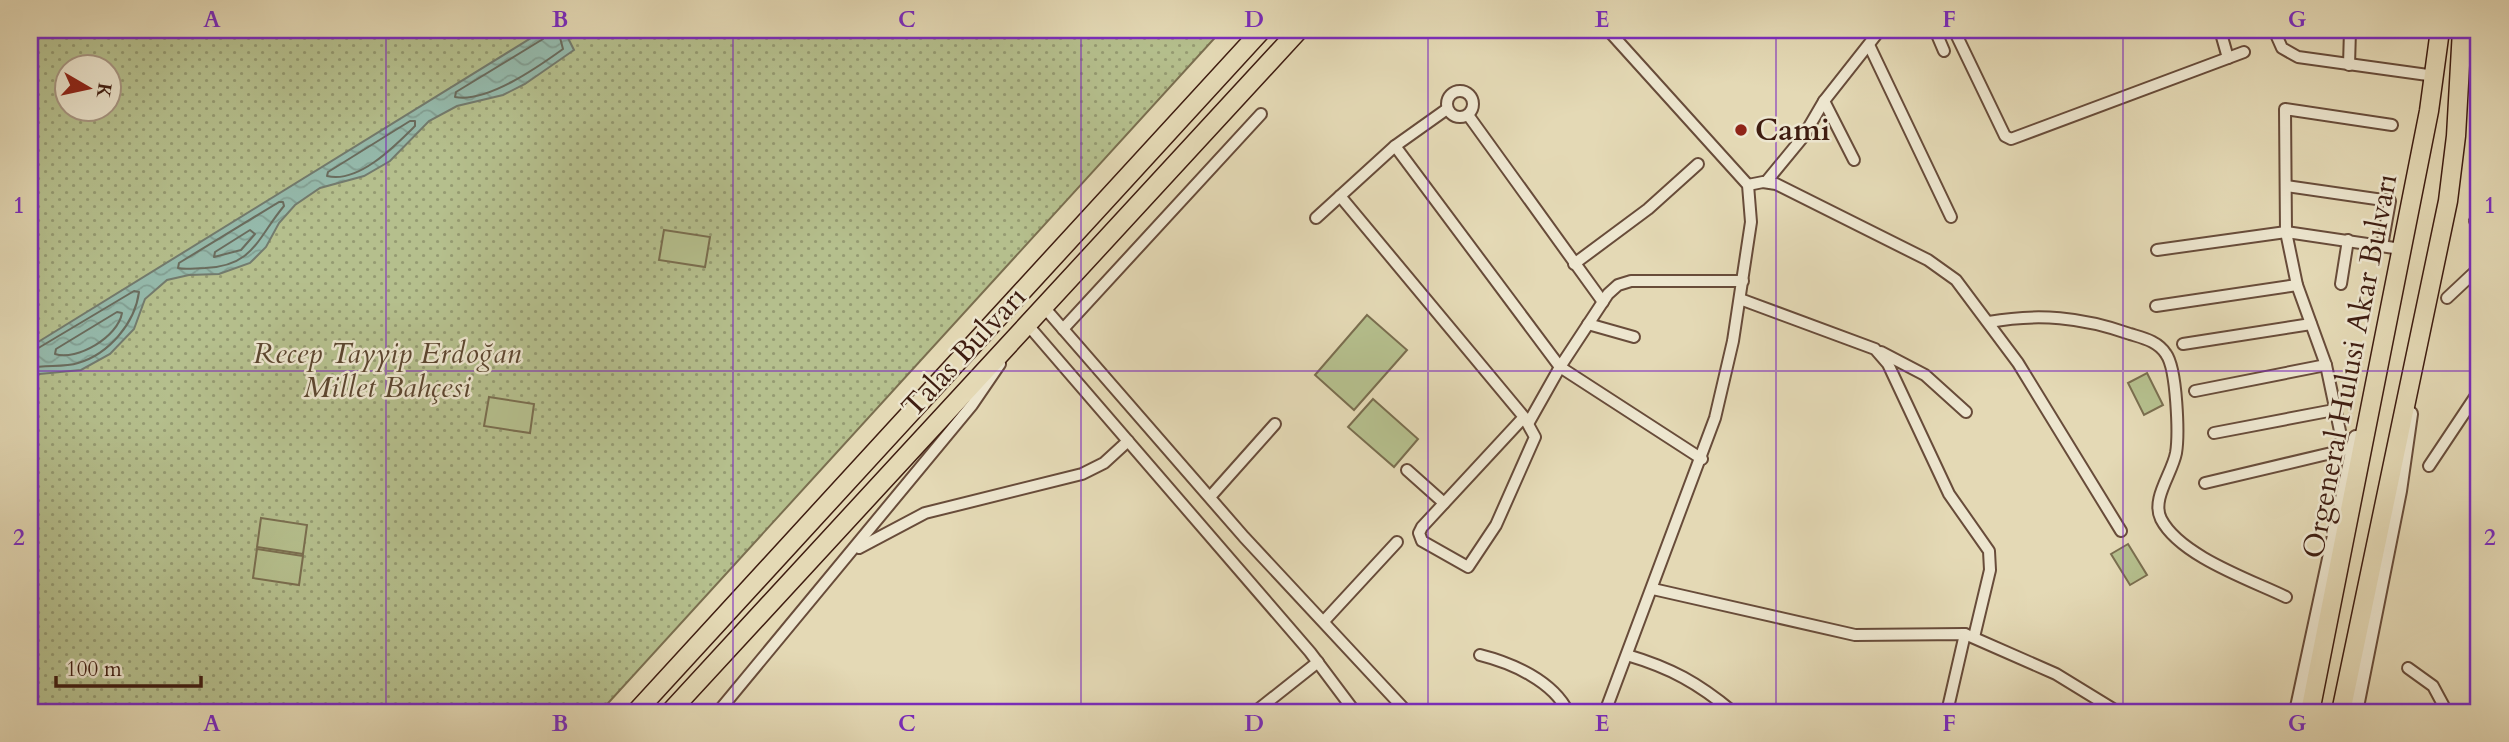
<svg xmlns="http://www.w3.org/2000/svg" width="2509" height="742" font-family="Cardo,serif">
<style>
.park{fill:url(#park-dots);stroke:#7a6e4f;stroke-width:2;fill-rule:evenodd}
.garden{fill:#b5bf8d;stroke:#7a6e4f;stroke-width:2}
.water{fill:url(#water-waves);stroke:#737b6e;stroke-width:2}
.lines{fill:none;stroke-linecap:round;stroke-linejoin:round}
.shore{stroke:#6a6c5e;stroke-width:2}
.minor-casing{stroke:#684c3a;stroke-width:14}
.tertiary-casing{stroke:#684c3a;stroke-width:18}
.primary-casing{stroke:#3f1d11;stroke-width:21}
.minor{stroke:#ede6cf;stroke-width:10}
.tertiary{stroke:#ede6cf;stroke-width:14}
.primary{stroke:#e4d9b5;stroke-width:18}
.grid{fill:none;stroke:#7b2cbf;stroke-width:2;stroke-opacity:0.55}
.poi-dot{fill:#8f2418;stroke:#ede6cf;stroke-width:2.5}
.labels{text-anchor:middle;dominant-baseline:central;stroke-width:5;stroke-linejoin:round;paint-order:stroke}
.poi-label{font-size:30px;font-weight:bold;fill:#3f1d11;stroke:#ede6cf;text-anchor:start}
.street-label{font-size:30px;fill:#3f1d11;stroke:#ede6cf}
.park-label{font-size:30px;font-style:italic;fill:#5c4630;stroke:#ede6cf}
.neatline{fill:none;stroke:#7b2cbf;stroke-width:2.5}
.grid-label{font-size:23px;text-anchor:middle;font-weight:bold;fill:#7b2cbf}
</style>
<defs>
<pattern id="park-dots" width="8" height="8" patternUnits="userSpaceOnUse" patternTransform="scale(1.75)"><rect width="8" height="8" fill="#b5bf8d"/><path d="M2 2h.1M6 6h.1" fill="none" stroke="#959b72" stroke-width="1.8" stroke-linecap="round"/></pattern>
<pattern id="water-waves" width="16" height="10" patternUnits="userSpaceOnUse" patternTransform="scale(1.75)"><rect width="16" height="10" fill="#95baac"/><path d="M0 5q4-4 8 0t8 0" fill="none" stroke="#829f93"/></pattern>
</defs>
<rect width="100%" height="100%" fill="#e4d9b5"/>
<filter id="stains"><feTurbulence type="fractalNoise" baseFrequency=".00286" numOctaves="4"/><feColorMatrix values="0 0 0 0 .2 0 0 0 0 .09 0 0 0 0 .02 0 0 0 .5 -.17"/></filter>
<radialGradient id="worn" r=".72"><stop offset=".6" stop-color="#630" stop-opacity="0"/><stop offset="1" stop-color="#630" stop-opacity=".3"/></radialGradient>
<path class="park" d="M30,30H1222L600,712H30ZM66,66H108V108H66Z"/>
<g class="garden">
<polygon points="664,230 710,237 705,267 659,260"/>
<polygon points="1367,315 1407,350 1354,410 1315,375"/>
<polygon points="2147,373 2163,405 2144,415 2128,383"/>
<polygon points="489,397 534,404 530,433 484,426"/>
<polygon points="1373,399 1418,439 1394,467 1348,427"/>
<polygon points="261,518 307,525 303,554 257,547"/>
<polygon points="2128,544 2147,575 2130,585 2111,554"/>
<polygon points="257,549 303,556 299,585 253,578"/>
</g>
<polygon class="water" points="544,30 564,30 574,50 525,84 503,95 457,106 429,121 390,161 364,176 320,188 295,205 279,223 266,247 250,263 219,274 189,275 167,280 145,299 134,329 110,354 81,370 30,375 30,347"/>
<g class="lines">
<g class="shore">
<path d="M547,30L543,39L456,92L455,97C487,103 538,67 563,49L558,30"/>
<path d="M410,121H415V126C395,146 358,184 327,176L328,172Z"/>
<path d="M279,202H283L284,206C257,238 254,266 205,268C196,268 185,270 178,268L179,263Z"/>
<polygon points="250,230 255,234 241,250 214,257 215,252"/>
<path d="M117,312L122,313C118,337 77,361 55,354L56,349Z"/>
<path d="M30,353L134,291L139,292C135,323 109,354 78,363C63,368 45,364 30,368"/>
</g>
<defs>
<g id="minor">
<polyline points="1935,30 1944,51"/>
<polyline points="1954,30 2005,136 2011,139 2244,52"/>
<polyline points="2220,30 2228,58"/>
<polyline points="2274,30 2282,48 2298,57 2435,76"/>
<polyline points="1869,45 1951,217"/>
<polyline points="2349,65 2350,30"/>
<circle cx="1460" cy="104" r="13"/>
<polyline points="1824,101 1854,160"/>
<polyline points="1468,115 1603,302"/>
<polyline points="1395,146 1560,367 1702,459"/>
<polyline points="1766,182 1803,137 1824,101 1880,30"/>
<polyline points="1748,185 1763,182 1776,184 1928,260 1956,280 2018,363 2121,531"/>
<polyline points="2286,186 2390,201 2382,246"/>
<polyline points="1340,196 1524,417 1535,437 1496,525 1468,567 1422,541 1419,533 1422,527 1524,417"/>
<polyline points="1316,218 1395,146 1447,109"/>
<polyline points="2475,221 2479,222"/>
<polyline points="2157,250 2286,232 2401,249"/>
<polyline points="1574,264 1648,209 1698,164"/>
<polyline points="2341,284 2348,240"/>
<polyline points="2447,298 2479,268"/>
<polyline points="1740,299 1875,349 1888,364 1949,494 1989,551 1990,570 1974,637"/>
<polyline points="1043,306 1244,537 1407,712"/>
<polyline points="2156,306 2297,285"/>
<path d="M1989,322C2038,313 2082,317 2130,334C2143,338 2158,341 2166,354C2177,369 2179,435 2176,453C2172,474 2151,499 2161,519C2180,556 2251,580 2286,597"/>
<polyline points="1588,324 1634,337"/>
<polyline points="1025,327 1027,324 1310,652 1355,712"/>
<polyline points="1063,329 1261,114"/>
<polyline points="2183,344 2311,324"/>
<polyline points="1881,352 1925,375 1966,412"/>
<polyline points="2195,391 2326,365"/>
<polyline points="1529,422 1560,367 1608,294 1618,285 1631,281 1743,281"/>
<polyline points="2214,433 2334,410"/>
<polyline points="2429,466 2479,391"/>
<polyline points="1407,470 1444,503"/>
<polyline points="2205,483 2344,450 2326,365 2297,285 2286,232 2285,109 2392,125"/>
<polyline points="1210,497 1275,424"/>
<polyline points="859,548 925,513 1082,474 1104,463 1128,441"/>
<polyline points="1653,589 1855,635 1965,634 2056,674 2118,712"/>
<polyline points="1324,621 1397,542"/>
<path d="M1480,655C1512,663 1553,681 1568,712"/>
<path d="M1627,655C1671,668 1698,683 1733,712"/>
<polyline points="2408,668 2433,686 2447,712"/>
<polyline points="718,712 972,405 1000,364"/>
<polyline points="1255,712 1318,662"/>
<polyline points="1605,712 1715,418 1733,341 1751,222 1748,185 1608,30"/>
<polyline points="1947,712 1965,634"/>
</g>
<g id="tertiary">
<polyline points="2297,712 2356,438"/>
<polyline points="2355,712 2399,491 2410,414"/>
</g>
<g id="primary">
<polyline points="636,712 1262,30"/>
<polyline points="670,712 1299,30"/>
<polyline points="2310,712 2429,111 2440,30"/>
<polyline points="2341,712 2448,201 2456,136 2462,30"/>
</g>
</defs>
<use href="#minor" class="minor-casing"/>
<use href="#tertiary" class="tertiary-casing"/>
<use href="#primary" class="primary-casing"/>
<use href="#minor" class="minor"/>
<use href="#tertiary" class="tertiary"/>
<use href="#primary" class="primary"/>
</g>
<path class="grid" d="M386,30V712M733,30V712M1081,30V712M1428,30V712M1776,30V712M2123,30V712M30,371H2479"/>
<circle class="poi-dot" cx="1741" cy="130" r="7"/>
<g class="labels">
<g class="poi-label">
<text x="1755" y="130">Cami</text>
</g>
<g class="street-label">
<text transform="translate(964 352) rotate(-47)">Talas Bulvarı</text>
<text transform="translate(2350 366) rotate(-79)">Orgeneral Hulusi Akar Bulvarı</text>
</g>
<g class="park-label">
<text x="387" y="353">Recep Tayyip Erdoğan<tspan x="387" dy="34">Millet Bahçesi</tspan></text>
</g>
</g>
<rect width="2509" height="742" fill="none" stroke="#e4d9b5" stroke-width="77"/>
<g transform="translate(88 88) rotate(99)"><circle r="33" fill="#ede6cf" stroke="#a79683" stroke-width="2"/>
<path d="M0-5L12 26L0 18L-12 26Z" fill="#8f2418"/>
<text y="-10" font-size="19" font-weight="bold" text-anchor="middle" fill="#3f1d11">K</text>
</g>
<path d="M56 676v10h145v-10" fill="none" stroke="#3f1d11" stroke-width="3.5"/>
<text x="66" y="676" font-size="21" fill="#3f1d11" stroke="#ede6cf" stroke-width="5" paint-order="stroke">100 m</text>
<rect x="38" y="38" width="2432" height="666" class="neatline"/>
<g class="grid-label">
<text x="212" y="27">A</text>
<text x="560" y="27">B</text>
<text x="907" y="27">C</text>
<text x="1254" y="27">D</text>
<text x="1602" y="27">E</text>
<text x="1949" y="27">F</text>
<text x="2297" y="27">G</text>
<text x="19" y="213">1</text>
<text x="2490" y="213">1</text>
<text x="19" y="545">2</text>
<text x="2490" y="545">2</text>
<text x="212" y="731">A</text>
<text x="560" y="731">B</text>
<text x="907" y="731">C</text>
<text x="1254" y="731">D</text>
<text x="1602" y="731">E</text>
<text x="1949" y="731">F</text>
<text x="2297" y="731">G</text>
</g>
<rect width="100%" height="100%" filter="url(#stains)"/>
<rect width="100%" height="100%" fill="url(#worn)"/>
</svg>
